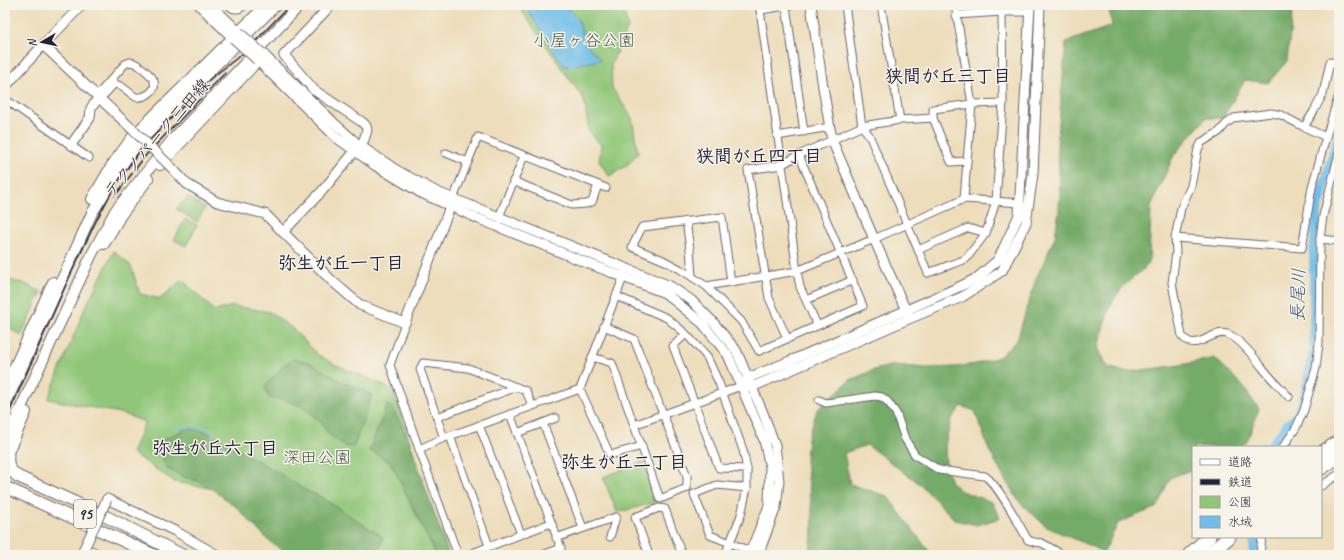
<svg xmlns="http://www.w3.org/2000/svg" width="1344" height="560" font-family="Caveat,'Klee One',sans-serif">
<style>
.green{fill:#90c678;stroke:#59745a}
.forest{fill:#74ab68;stroke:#4b6652}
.water{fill:#6fbee9;stroke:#487092}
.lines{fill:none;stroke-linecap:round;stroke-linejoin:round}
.stream{stroke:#6fbee9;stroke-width:1.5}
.river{stroke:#6fbee9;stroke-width:10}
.minor-casing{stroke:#696368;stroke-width:9}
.tertiary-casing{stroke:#696368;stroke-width:11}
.secondary-casing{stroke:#696368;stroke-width:12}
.primary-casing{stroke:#696368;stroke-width:13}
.motorway-casing{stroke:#696368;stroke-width:15}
.minor{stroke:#fff;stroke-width:7}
.tertiary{stroke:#fff;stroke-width:9}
.secondary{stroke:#fff;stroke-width:10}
.primary{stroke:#fff;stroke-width:11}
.motorway{stroke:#fff;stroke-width:13}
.rail{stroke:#22223b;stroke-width:1.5}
.tertiary-bridge-casing{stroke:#696368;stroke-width:11;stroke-linecap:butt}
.tertiary-bridge{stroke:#fff;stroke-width:9}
.labels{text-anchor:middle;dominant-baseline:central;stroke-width:3;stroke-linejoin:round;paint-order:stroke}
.shield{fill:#f7f3e8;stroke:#62616f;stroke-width:1}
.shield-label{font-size:16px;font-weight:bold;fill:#22223b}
.park-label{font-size:17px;fill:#485b50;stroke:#f7f3e8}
.street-label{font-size:17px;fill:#22223b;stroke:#f7f3e8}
.neighbourhood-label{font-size:18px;font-weight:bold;fill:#22223b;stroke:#f7f3e8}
.water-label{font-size:18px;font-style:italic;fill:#3d5978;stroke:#f7f3e8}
</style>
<rect width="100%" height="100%" fill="#f7f3e8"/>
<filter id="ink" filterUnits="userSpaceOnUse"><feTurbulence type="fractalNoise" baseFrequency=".025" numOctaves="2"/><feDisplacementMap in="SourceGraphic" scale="8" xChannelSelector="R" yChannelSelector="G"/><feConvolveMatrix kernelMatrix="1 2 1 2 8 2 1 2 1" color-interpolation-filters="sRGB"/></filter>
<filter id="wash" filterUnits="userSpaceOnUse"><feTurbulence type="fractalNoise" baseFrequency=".012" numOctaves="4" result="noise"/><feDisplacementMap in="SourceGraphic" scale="16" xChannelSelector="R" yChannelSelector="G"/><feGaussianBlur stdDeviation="0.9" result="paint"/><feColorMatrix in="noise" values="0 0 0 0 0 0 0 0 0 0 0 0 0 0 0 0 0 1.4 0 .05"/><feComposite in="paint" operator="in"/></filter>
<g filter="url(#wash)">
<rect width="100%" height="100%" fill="#edddbb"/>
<g class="green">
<polygon points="515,5 622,5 628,27 611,65 612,88 632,118 638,153 626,166 609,176 599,161 601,145 589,132 584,100 519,7"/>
<polygon points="188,197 205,208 197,222 176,209"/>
<polygon points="185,219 197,225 186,246 174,240"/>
<polygon points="114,251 131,266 140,294 160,299 182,280 215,311 233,306 270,312 294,330 318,355 336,365 361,375 393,390 447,555 317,555 302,553 230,492 175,482 132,453 145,422 124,414 48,399 84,310"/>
<polygon points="5,277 12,281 23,283 42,292 21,336 5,325"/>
<polygon points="643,462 657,501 632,509 617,512 603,477"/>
</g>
<g class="forest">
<path d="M1108,5H1293L1287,61L1268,83L1245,80L1223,118H1206L1174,155L1151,206L1149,264C1141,272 1125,283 1119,292C1107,309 1102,330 1098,350L1107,367L1126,372L1181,365L1215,358L1242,385L1259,409L1247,441L1241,447H1193V469L1170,478L1157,507L1118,523L1104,552L1047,527L1021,504L1005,480L989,450L975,411L961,406L951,420L945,445L946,468L951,482L961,491L992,502L1000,518L977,525L955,520L920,484L867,445L844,453L850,484L887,496L932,555H809L813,531L812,512L806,460L808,438L817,410L850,380L874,370L894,365L925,368L955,367L976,364L999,357L1017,340L1036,279L1055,237L1059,211L1060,183L1057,146L1066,42L1112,26Z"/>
<polygon points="294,359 309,362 339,380 372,395 354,446 347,447 328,434 321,422 303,407 288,401 268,397 265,386 284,365"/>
<polygon points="387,405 392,408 408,438 449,555 436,555 391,463 375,453 369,451"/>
<polygon points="186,428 207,432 279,473 305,490 321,497 383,537 378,555 317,555 302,553 284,552 268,540 235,506 215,491 198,481 184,477 167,469 158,449 163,440"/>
</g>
<polygon class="water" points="525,5 564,5 578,19 585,43 601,60 565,67 549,45"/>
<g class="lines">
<path class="stream" d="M176,427C188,430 194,424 204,428C212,430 212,435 216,441C219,446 225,448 230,449"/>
<g class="river">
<polyline points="1271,447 1287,425 1297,417 1305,396 1314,351 1314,253 1317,210 1339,135"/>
<polyline points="1254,555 1255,537"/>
</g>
</g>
</g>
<g filter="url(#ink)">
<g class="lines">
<defs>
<g id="minor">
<polyline points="792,5 760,10 797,271 800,287 817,325"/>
<polyline points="881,5 900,120"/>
<polyline points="955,5 972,104 967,161"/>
<polyline points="786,6 804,132"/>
<polyline points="956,15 1002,12"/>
<path d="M130,62C136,62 152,75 154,81C157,92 144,98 136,97C128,93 124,85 114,84L105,94L99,97L101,91L125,64Z"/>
<polyline points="5,99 89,158"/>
<polyline points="933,118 933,109 972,104 1003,103"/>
<polyline points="1304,127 1314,111 1323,94 1330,62 1339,63"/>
<polyline points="777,136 830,127"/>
<polyline points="446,153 468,162"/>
<polyline points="513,181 572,205 586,204 592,202 598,185"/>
<polyline points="453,199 478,137 606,188"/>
<polyline points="964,199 967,161 951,162 933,118 900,120 862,126 869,135 928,273 966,259 986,233 996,201 1003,103 1002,12 1029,12"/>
<polyline points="499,217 524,156"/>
<polyline points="686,221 690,249 692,276"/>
<polyline points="1175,238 1302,248 1312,187 1326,137 1339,95"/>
<polyline points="1320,239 1339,241"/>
<polyline points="918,250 968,228 986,233"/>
<polyline points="731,282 722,217 642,227 632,247 663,260 680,269 706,286 797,271 874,239 964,199 1020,203"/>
<polyline points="706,286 741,321 759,351 863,306 799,155"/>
<polyline points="616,296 667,318 686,334 707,357 719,383 743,450 747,469 747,488 741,515 725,555"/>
<polyline points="806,300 853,280"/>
<polyline points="405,323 390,365 419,449 444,438 580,389 625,273"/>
<polyline points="604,326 634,339 687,476 687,488 660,499 634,425"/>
<polyline points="686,334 673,346 719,468 747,469"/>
<polyline points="787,338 769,298 748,170 781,165 799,155 858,128 862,126 845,5"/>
<polyline points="592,357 612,363 634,425 741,386"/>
<polyline points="580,389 610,455 642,446"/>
<path d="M1289,397C1280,387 1270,378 1262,367C1255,358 1238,337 1227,334C1211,329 1196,354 1182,336L1172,283L1176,252L1175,238L1181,208L1191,186L1198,149L1202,142L1219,132L1226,124L1234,118L1271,113L1281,115L1304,127L1326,137"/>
<path d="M819,400L826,403L875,396L882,397L888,402L896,413L905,439L915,455L939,470L985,476C999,486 1018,523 1028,540L1034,542L1042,543L1063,555"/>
<polyline points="510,414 561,548 543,555"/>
<polyline points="437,417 517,387"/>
<polyline points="543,423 583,528"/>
<polyline points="479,425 521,534"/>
<polyline points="517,433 556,418"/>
<polyline points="450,436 489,546"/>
<polyline points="444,438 420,369 423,363 468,368 526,391 532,405"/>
<polyline points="1283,447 1296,428 1304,410 1316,368 1319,343 1320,239 1323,216 1339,153"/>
<polyline points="419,449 458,555"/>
<polyline points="1321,486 1339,474"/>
<polyline points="747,488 717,485 694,494 710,535 755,553"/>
<polyline points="610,537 616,517"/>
<polyline points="556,538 616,517"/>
<polyline points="88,555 91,550 101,555"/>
<polyline points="467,555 551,523"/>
<polyline points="649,555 635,517 659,508 665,509 682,555"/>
<polyline points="1260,555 1262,537"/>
</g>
<g id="tertiary">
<polyline points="199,5 233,38"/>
<polyline points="211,5 239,32"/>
<path d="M230,5C234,9 239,9 243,5"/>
<polyline points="811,5 823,87 832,140 874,239 908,315"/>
<polyline points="43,45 130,127"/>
<polyline points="262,53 333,122 359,145 398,171 437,192 670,286 691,300 713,322 736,350 763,413 775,445 779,481 776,507 758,555"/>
<polyline points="257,60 337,138 376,166 421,193 479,219 587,263 665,293 702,323 728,355 764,440 770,467 769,506 749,555"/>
<polyline points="5,87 43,45 82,5"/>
<polyline points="71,145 90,118 91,108 99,97"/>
<polyline points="171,167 187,184 217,202 265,214 331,280 360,305 405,323 452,202"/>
<polyline points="283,232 323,190 364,140 367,130 366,126 362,122 314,90 284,55 331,5"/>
<polyline points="745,382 748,378 790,361 959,287 977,278 998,260 1019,215 1030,5"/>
<polyline points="746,387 752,387 906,320 962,297 1002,271 1026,223 1033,174 1040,5"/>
<polyline points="107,499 175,531 217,555"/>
</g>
<g id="secondary">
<polyline points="160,165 252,67 263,53"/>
<polyline points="92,199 112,165 134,135 266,5"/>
<polyline points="104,244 121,215 148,179"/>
<polyline points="5,388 53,282"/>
<polyline points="5,405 92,213 126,159 143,139 179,100 201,80 276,5"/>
<polyline points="5,442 92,254 115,211 173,139 300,5"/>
<polyline points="5,459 26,412"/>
</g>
<g id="primary">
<path d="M8,455C7,466 9,469 17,476L105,516L182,555"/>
<polyline points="5,487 154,555"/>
</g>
<g id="motorway">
<polyline points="1321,453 1339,442"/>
<polyline points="1321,468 1339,456"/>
<polyline points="1189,555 1209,537"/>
<polyline points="1208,555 1229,537"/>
</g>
</defs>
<use href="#minor" class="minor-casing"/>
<use href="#tertiary" class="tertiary-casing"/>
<use href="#secondary" class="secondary-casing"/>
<use href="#primary" class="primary-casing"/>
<use href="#motorway" class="motorway-casing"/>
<use href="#minor" class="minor"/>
<use href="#tertiary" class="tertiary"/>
<use href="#secondary" class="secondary"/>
<use href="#primary" class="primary"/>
<use href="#motorway" class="motorway"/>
<g class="rail">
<polyline points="243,54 290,5"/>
<polyline points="115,196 146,155 225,73"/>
<polyline points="5,422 69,278 96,221 115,186 141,149 210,79 246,51"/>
</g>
<defs>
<g id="tertiary-bridge">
<polyline points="239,32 262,53"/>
<polyline points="233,38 257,60"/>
<polyline points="130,127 171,167"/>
<polyline points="83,551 107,499"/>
</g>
</defs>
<use href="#tertiary-bridge" class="tertiary-bridge-casing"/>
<use href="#tertiary-bridge" class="tertiary-bridge"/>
</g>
</g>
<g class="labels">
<rect class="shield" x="74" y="500" width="22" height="28" rx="3"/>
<g class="shield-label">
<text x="85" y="514">95</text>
</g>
<g class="park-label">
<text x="584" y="40">小屋ヶ谷公園</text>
<text x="317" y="457">深田公園</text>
</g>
<g class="street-label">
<text transform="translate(157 138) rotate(-49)">テクノパーク三田線</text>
</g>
<g class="neighbourhood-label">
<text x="948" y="76">狭間が丘三丁目</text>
<text x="759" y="156">狭間が丘四丁目</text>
<text x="341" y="263">弥生が丘一丁目</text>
<text x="215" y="448">弥生が丘六丁目</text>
<text x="624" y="462">弥生が丘二丁目</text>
</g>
<g class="water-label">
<text transform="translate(1298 295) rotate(-89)">長尾川</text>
</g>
</g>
<rect width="1344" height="560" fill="none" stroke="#f7f3e8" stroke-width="20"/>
<rect x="1192" y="446" width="130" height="92" fill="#f7f3e8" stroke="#a29fa3"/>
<rect x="1200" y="459" width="20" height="6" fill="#ffffff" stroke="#a29fa3"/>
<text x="1228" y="466" font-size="12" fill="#22223b">道路</text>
<rect x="1200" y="479" width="20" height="6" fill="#22223b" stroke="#a29fa3"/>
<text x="1228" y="486" font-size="12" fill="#22223b">鉄道</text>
<rect x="1200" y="496" width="20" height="12" fill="#90c678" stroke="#a29fa3"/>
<text x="1228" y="506" font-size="12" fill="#22223b">公園</text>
<rect x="1200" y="516" width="20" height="12" fill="#6fbee9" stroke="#a29fa3"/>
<text x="1228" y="526" font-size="12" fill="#22223b">水域</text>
<g transform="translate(42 42) rotate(261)" stroke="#f7f3e8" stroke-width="3" paint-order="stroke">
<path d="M0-3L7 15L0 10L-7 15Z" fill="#22223b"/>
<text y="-6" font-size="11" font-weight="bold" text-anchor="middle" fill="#22223b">N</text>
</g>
</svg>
